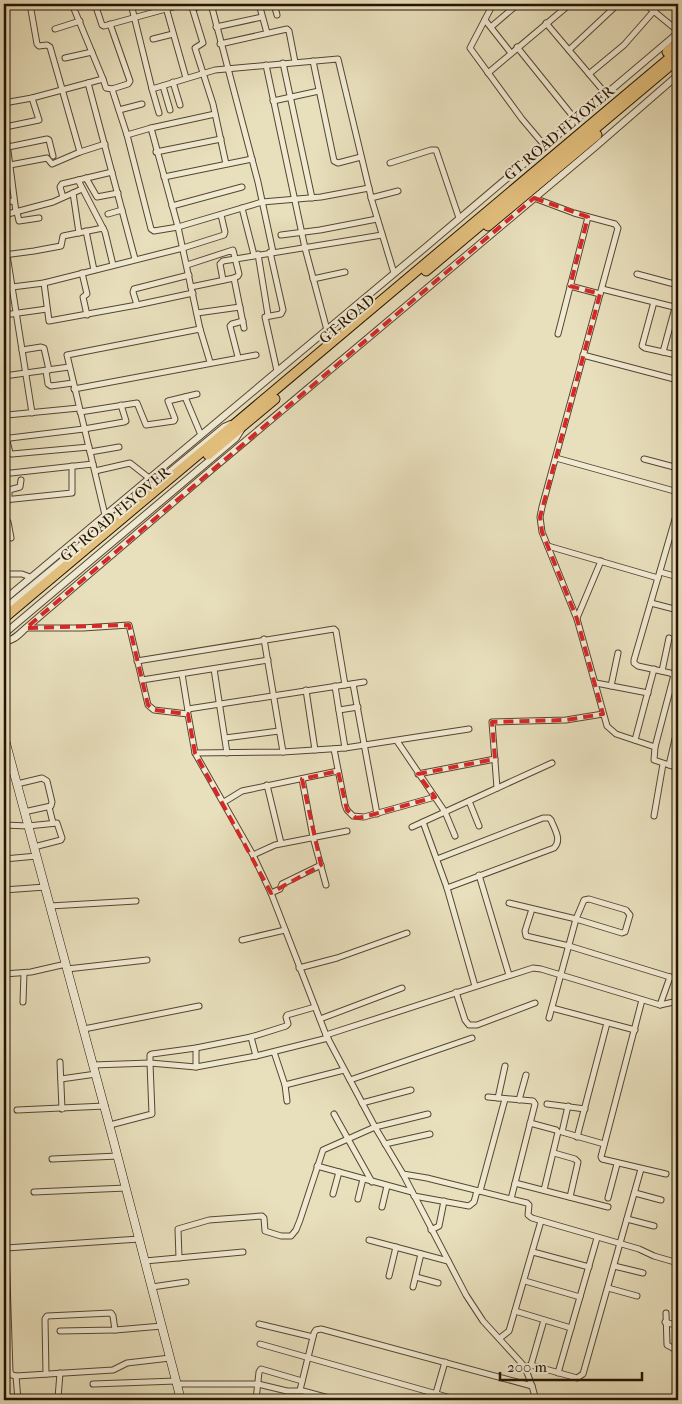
<svg xmlns="http://www.w3.org/2000/svg" width="682" height="1404" font-family="'IM FELL French Canon',serif">
<style>
.lines{fill:none;stroke-linecap:round;stroke-linejoin:round}
.minor-casing{stroke:#56462f;stroke-width:7}
.tertiary-casing{stroke:#56462f;stroke-width:8}
.secondary-casing{stroke:#251300;stroke-width:9}
.trunk-casing{stroke:#251300;stroke-width:11}
.minor{stroke:#f0ead3;stroke-width:5}
.tertiary{stroke:#f0ead3;stroke-width:6}
.secondary{stroke:#f0ead3;stroke-width:8}
.trunk{stroke:#e4c07e;stroke-width:9}
.marked{fill:none;stroke:#d62828;stroke-width:4;stroke-dasharray:10 6;stroke-linejoin:round}
.labels{text-anchor:middle;dominant-baseline:central;stroke-width:4;stroke-linejoin:round;paint-order:stroke}
.street-label{font-size:15px;fill:#251300;stroke:#f0ead3}
</style>
<rect width="100%" height="100%" fill="#e8dfbc"/>
<filter id="stains"><feTurbulence type="fractalNoise" baseFrequency=".004" numOctaves="4"/><feColorMatrix values="0 0 0 0 .2 0 0 0 0 .09 0 0 0 0 .02 0 0 0 .5 -.17"/></filter>
<radialGradient id="worn" r=".72"><stop offset=".6" stop-color="#630" stop-opacity="0"/><stop offset="1" stop-color="#630" stop-opacity=".3"/></radialGradient>
<g class="lines">
<defs>
<g id="minor">
<polyline points="30,4 37,44 39,46 47,45 50,47 80,152"/>
<polyline points="95,4 102,25 104,26 184,4"/>
<polyline points="131,4 152,89 215,70 338,59 372,201 394,273"/>
<polyline points="165,4 186,78"/>
<polyline points="191,4 203,43 195,48 213,104 226,164"/>
<polyline points="211,4 258,182 273,252"/>
<polyline points="259,4 267,33"/>
<polyline points="274,4 277,15"/>
<polyline points="493,4 470,48 522,119 544,145"/>
<polyline points="645,4 678,31"/>
<polyline points="192,8 211,4"/>
<polyline points="485,20 511,53"/>
<polyline points="546,23 606,94"/>
<polyline points="110,24 130,81 128,84 112,89"/>
<polyline points="216,27 262,17"/>
<polyline points="491,27 518,4"/>
<polyline points="55,29 80,21"/>
<polyline points="153,39 173,34"/>
<polyline points="220,44 287,29 289,31 295,62"/>
<polyline points="517,47 575,119"/>
<polyline points="569,50 618,4"/>
<polyline points="65,58 92,52"/>
<polyline points="313,61 334,161 338,163 361,157"/>
<polyline points="283,63 312,198"/>
<polyline points="266,65 305,248 327,330"/>
<polyline points="488,73 570,4"/>
<polyline points="589,74 624,45 660,4"/>
<polyline points="103,79 106,88 112,89 127,135 151,128 178,227 200,329 210,362"/>
<polyline points="173,82 180,105"/>
<polyline points="88,83 135,259"/>
<polyline points="163,86 170,110"/>
<polyline points="152,89 159,113"/>
<polyline points="273,101 319,91"/>
<polyline points="4,103 32,98 103,79 72,4"/>
<polyline points="119,110 142,104"/>
<polyline points="4,121 16,212"/>
<polyline points="5,127 39,120 32,98"/>
<polyline points="151,128 215,114"/>
<polyline points="127,135 151,229 154,231 178,227 262,202 321,197 369,188"/>
<polyline points="8,147 47,139 49,140 53,156"/>
<polyline points="156,152 221,139"/>
<polyline points="390,163 431,150 436,150 459,218"/>
<polyline points="10,165 47,158 52,164 80,152 105,144"/>
<polyline points="164,177 252,159"/>
<polyline points="86,178 97,197 118,193"/>
<polyline points="78,180 105,232 113,265"/>
<polyline points="73,193 79,233"/>
<polyline points="63,197 60,187 62,184 112,172"/>
<polyline points="371,198 398,191"/>
<polyline points="534,198 574,213 615,224 618,228 542,507 540,517 542,532 577,619 607,726 616,734 655,747 654,760 678,768"/>
<polyline points="4,202 14,201"/>
<polyline points="172,206 242,187"/>
<polyline points="242,208 254,255"/>
<polyline points="17,212 19,221 39,218"/>
<polyline points="108,214 122,210"/>
<polyline points="4,215 53,202 82,189"/>
<polyline points="86,231 94,270"/>
<polyline points="281,235 320,230 377,219"/>
<polyline points="270,252 283,310 281,314 265,317 277,371"/>
<polyline points="258,254 268,315"/>
<polyline points="4,255 34,251 61,246 63,236 103,228"/>
<polyline points="7,255 32,413"/>
<polyline points="187,265 233,250 239,274 238,276 234,278 191,287"/>
<polyline points="82,273 87,294 83,297 87,315"/>
<polyline points="637,274 678,285"/>
<polyline points="234,278 244,328"/>
<polyline points="313,279 345,272"/>
<polyline points="223,280 220,264 223,261 382,235"/>
<polyline points="44,283 49,321 137,305 193,293"/>
<polyline points="570,286 600,294"/>
<polyline points="4,288 44,283 183,248 224,235 225,232 221,215"/>
<polyline points="602,289 678,308"/>
<polyline points="654,302 642,346 645,348 672,354"/>
<polyline points="137,305 133,292 134,289 189,275"/>
<polyline points="197,313 240,307"/>
<polyline points="4,315 47,309"/>
<polyline points="558,334 588,217"/>
<polyline points="22,350 41,347 44,348 49,370"/>
<polyline points="663,352 675,308"/>
<polyline points="583,355 678,380"/>
<polyline points="238,357 230,326 232,324 243,321"/>
<polyline points="46,371 48,384 51,386 73,383"/>
<polyline points="4,376 69,367"/>
<polyline points="74,389 256,355"/>
<polyline points="185,397 201,435"/>
<polyline points="80,412 137,403 146,425 174,421 175,419 168,401 197,394"/>
<polyline points="7,415 79,408"/>
<polyline points="89,447 12,454 10,453 7,441 10,438 84,429 124,422 126,421 121,405"/>
<polyline points="90,452 119,447"/>
<polyline points="556,458 678,492"/>
<polyline points="644,459 678,468"/>
<polyline points="95,471 130,463 149,478"/>
<polyline points="11,473 93,464"/>
<polyline points="4,500 72,493 72,466"/>
<polyline points="9,500 9,490 20,487 21,480"/>
<polyline points="105,515 67,355 200,329"/>
<polyline points="4,518 8,522 11,538"/>
<polyline points="548,546 658,578"/>
<polyline points="660,572 678,577"/>
<polyline points="4,574 22,574 30,577"/>
<polyline points="651,603 678,610"/>
<polyline points="577,618 601,561"/>
<polyline points="26,628 83,628 129,625 148,705 154,710 188,714 195,753 253,855 271,893 326,1035 375,1127 403,1174 466,1295 483,1321 525,1367 532,1386 536,1400"/>
<polyline points="264,639 283,752"/>
<polyline points="137,661 334,629 336,631 345,685"/>
<polyline points="214,669 227,753"/>
<polyline points="662,671 669,638"/>
<polyline points="182,674 188,711"/>
<polyline points="142,680 268,660"/>
<polyline points="596,683 648,693"/>
<polyline points="353,684 377,814"/>
<polyline points="335,686 345,748"/>
<polyline points="611,686 618,653"/>
<polyline points="306,690 315,750"/>
<polyline points="188,709 364,682"/>
<polyline points="339,710 358,707"/>
<polyline points="225,738 279,731"/>
<polyline points="635,740 654,669"/>
<polyline points="397,741 445,812 455,836"/>
<polyline points="655,747 674,675 670,673 638,666 634,663 634,660 678,509"/>
<polyline points="334,749 345,805 347,810 353,816 364,817 435,797"/>
<polyline points="195,753 283,752 345,748 469,729"/>
<polyline points="669,765 678,726"/>
<polyline points="418,774 495,759"/>
<polyline points="302,779 313,837 326,885"/>
<polyline points="17,784 42,778 47,781 52,802 51,806 24,812"/>
<polyline points="267,785 281,843"/>
<polyline points="497,788 492,722 566,720 603,714"/>
<polyline points="469,801 479,826"/>
<polyline points="224,802 242,791 338,771"/>
<polyline points="49,807 53,823"/>
<polyline points="654,816 663,764"/>
<polyline points="423,822 447,888 475,986"/>
<polyline points="4,825 28,826 57,823 62,838 61,840 34,847"/>
<polyline points="412,827 552,763"/>
<polyline points="253,855 275,845 347,831"/>
<polyline points="4,859 37,856"/>
<path d="M437,859L543,818H549L551,820C555,830 562,840 554,848L447,888"/>
<polyline points="479,875 509,975"/>
<polyline points="4,890 45,887"/>
<polyline points="271,893 280,889 282,884 321,865"/>
<polyline points="509,903 576,919 622,933 625,932 630,915 626,910 589,899 584,900 576,919 549,1018"/>
<polyline points="50,906 136,901"/>
<polyline points="242,940 285,930"/>
<polyline points="299,968 337,958 407,933"/>
<polyline points="67,969 147,960"/>
<polyline points="4,974 31,972 66,964"/>
<polyline points="670,977 678,979"/>
<polyline points="456,992 465,1020 469,1025 477,1025 535,1003"/>
<polyline points="642,1000 601,1157 602,1159 666,1174"/>
<polyline points="23,1002 24,973"/>
<polyline points="660,1005 678,1001"/>
<polyline points="552,1008 635,1030"/>
<polyline points="320,1019 402,988"/>
<polyline points="84,1029 199,1006"/>
<polyline points="326,1035 533,968 541,969 660,1005 670,977 569,946 526,936 525,931 532,909"/>
<polyline points="251,1037 286,1026 288,1024 286,1017 287,1015 315,1007"/>
<polyline points="274,1052 285,1085 287,1101"/>
<polyline points="60,1062 62,1109"/>
<polyline points="93,1065 150,1063 196,1067 256,1056 328,1038"/>
<polyline points="196,1067 196,1048"/>
<polyline points="61,1079 96,1074"/>
<polyline points="350,1080 472,1038"/>
<polyline points="285,1085 344,1070"/>
<polyline points="488,1097 533,1101 535,1104 511,1199"/>
<polyline points="498,1098 505,1066"/>
<polyline points="519,1100 526,1075"/>
<polyline points="362,1103 411,1090"/>
<polyline points="547,1104 585,1109"/>
<polyline points="568,1106 562,1132 604,1144"/>
<polyline points="17,1110 105,1106"/>
<polyline points="334,1114 372,1182"/>
<polyline points="530,1123 556,1130 558,1132 544,1190"/>
<polyline points="110,1125 152,1114 150,1063 150,1055 152,1054 196,1048 251,1037 256,1056"/>
<polyline points="577,1137 607,1023"/>
<polyline points="385,1144 430,1134"/>
<polyline points="554,1153 575,1159 578,1162 570,1197"/>
<polyline points="52,1159 118,1156"/>
<polyline points="317,1166 412,1192"/>
<polyline points="403,1174 427,1178 527,1203 529,1205 528,1215 532,1218 639,1249 654,1256 678,1263"/>
<polyline points="515,1183 608,1207"/>
<polyline points="480,1191 505,1099"/>
<polyline points="34,1192 126,1188"/>
<polyline points="4,1193 4,1219"/>
<polyline points="635,1193 661,1200"/>
<polyline points="333,1194 339,1172"/>
<polyline points="414,1196 469,1206 474,1202 477,1191"/>
<polyline points="608,1198 617,1164"/>
<polyline points="358,1199 363,1179"/>
<polyline points="382,1207 387,1186"/>
<polyline points="5,1219 6,1248 139,1239"/>
<polyline points="627,1219 654,1226"/>
<polyline points="431,1230 439,1226 444,1201"/>
<polyline points="369,1240 448,1261"/>
<polyline points="6,1248 10,1372 12,1375 16,1376 113,1370 127,1363 170,1358"/>
<polyline points="533,1252 589,1267"/>
<polyline points="179,1258 178,1229 209,1220 262,1216 264,1218 265,1231 281,1236 291,1236 296,1230 300,1220 323,1150 375,1127 428,1114"/>
<polyline points="145,1261 243,1252"/>
<polyline points="614,1266 643,1273"/>
<polyline points="389,1276 396,1247"/>
<polyline points="416,1277 438,1283"/>
<polyline points="525,1281 580,1297"/>
<polyline points="152,1287 186,1282"/>
<polyline points="413,1287 421,1254"/>
<polyline points="608,1288 637,1296"/>
<polyline points="515,1311 571,1328"/>
<polyline points="666,1313 667,1345 678,1351"/>
<polyline points="665,1322 678,1326"/>
<polyline points="259,1324 313,1337"/>
<polyline points="60,1331 115,1330 162,1326"/>
<polyline points="500,1338 509,1331 541,1221"/>
<polyline points="260,1344 458,1400"/>
<polyline points="531,1365 544,1320"/>
<polyline points="525,1367 531,1365 577,1378 583,1374 641,1169"/>
<polyline points="558,1373 597,1238"/>
<polyline points="46,1374 45,1319 47,1316 111,1313 113,1316 115,1330"/>
<polyline points="16,1376 18,1400"/>
<polyline points="93,1384 176,1381"/>
<polyline points="177,1384 258,1384 287,1391 303,1391 336,1400"/>
<polyline points="300,1390 314,1333 316,1330 321,1329 532,1386"/>
<polyline points="56,1400 58,1398 60,1373"/>
<polyline points="256,1400 259,1372 261,1369 302,1381"/>
<polyline points="434,1400 445,1362"/>
</g>
<g id="tertiary">
<polyline points="4,600 427,246 678,33"/>
<polyline points="4,609 224,427 231,424"/>
<polyline points="4,634 236,438 241,430"/>
<path d="M4,641C13,642 20,633 26,628L211,470L594,148L678,75"/>
</g>
<polyline id="secondary" points="4,736 113,1139 181,1400"/>
<g id="trunk">
<polyline points="667,52 678,43"/>
<polyline points="488,226 597,135"/>
<polyline points="426,271 672,64"/>
<polyline points="208,455 275,399"/>
<polyline points="4,618 678,51"/>
</g>
</defs>
<use href="#minor" class="minor-casing"/>
<use href="#tertiary" class="tertiary-casing"/>
<use href="#secondary" class="secondary-casing"/>
<use href="#trunk" class="trunk-casing"/>
<use href="#minor" class="minor"/>
<use href="#tertiary" class="tertiary"/>
<use href="#secondary" class="secondary"/>
<use href="#trunk" class="trunk"/>
</g>
<path class="marked" d="M534,198L588,217L570,286L600,294L540,517L542,532L577,619L603,714L566,720L492,722L495,759L418,774L435,797L364,817L356,818L347,810L338,771L302,779L321,865L271,893L195,753L188,714L154,710L148,705L129,625L26,628Z"/>
<g class="labels">
<g class="street-label">
<text transform="translate(559 133) rotate(-40)">GT ROAD FLYOVER</text>
<text transform="translate(347 319) rotate(-40)">GT ROAD</text>
<text transform="translate(115 514) rotate(-40)">GT ROAD FLYOVER</text>
</g>
</g>
<rect width="682" height="1404" fill="none" stroke="#e8dfbc" stroke-width="20"/>
<rect x="5" y="5" width="672" height="1394" fill="none" stroke="#251300" stroke-width="2.5"/>
<rect x="10" y="10" width="662" height="1384" fill="none" stroke="#251300"/>
<path d="M500 1372v8h142v-8" fill="none" stroke="#251300" stroke-width="2.5"/>
<text x="507" y="1372" font-size="15" fill="#251300" stroke="#f0ead3" stroke-width="4" paint-order="stroke">200 m</text>
<rect width="100%" height="100%" filter="url(#stains)"/>
<rect width="100%" height="100%" fill="url(#worn)"/>
</svg>
